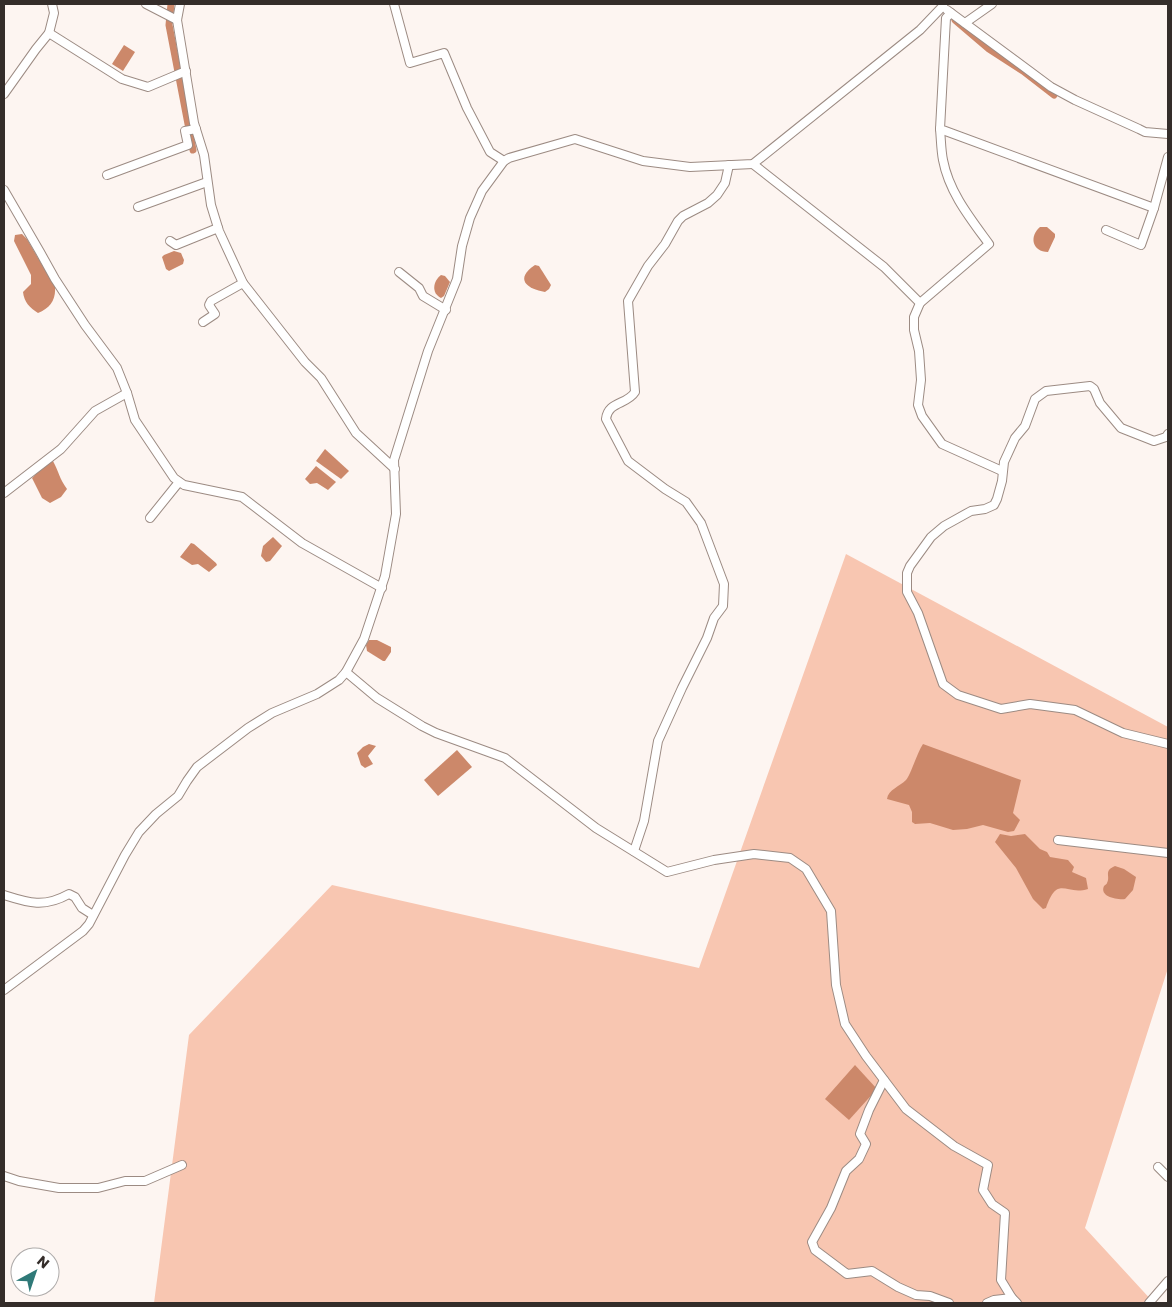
<svg xmlns="http://www.w3.org/2000/svg" width="1172" height="1307" font-family="Poppins,sans-serif">
<style>
.green{fill:#f8c6b1}
.water{fill:#cc886a}
.lines{fill:none;stroke-linecap:round;stroke-linejoin:round}
.canal{stroke:#cc886a;stroke-width:7}
.minor-casing{stroke:#9c8b83;stroke-width:10}
.minor{stroke:#fff;stroke-width:8}
</style>
<rect width="100%" height="100%" fill="#fdf5f1"/>
<polygon class="green" points="846,554 1168,727 1168,968 1085,1228 1154,1303 154,1303 189,1035 332,885 699,968"/>
<g class="water">
<polygon points="124,45 135,52 123,71 112,64"/>
<path d="M1040,227H1047L1055,234V237L1048,252C1032,252 1029,236 1040,227Z"/>
<path d="M22,234L27,239L55,287C56,300 50,308 38,313C30,308 24,302 23,292L31,284V275L14,241L15,235Z"/>
<polygon points="174,251 181,253 184,260 183,264 169,271 166,269 162,257 164,255"/>
<path d="M535,265L539,266L551,285L549,289L545,292C527,289 514,279 535,265Z"/>
<path d="M441,275L445,276L450,282L444,296L441,298C431,293 433,281 441,275Z"/>
<polygon points="325,449 349,471 341,479 316,461"/>
<path d="M53,461C59,472 59,478 67,489L61,497L50,503L42,498L32,478L45,465Z"/>
<polygon points="316,466 336,482 328,490 317,483 310,484 305,479"/>
<polygon points="273,537 282,546 270,561 266,562 261,556 263,546"/>
<polygon points="191,543 194,544 216,563 217,565 209,572 198,564 192,565 180,557"/>
<polygon points="369,640 377,640 391,647 391,652 385,661 383,661 367,651 366,645"/>
<polygon points="369,744 376,746 368,756 373,764 365,768 361,765 357,753 363,747"/>
<path d="M923,744L1021,780L1013,813L1020,820L1014,831L1008,832L983,825L967,829L953,830L930,823L915,824L912,822V812L909,805L887,799C888,790 900,786 906,780C911,774 917,753 923,744Z"/>
<polygon points="457,750 472,767 438,796 424,780"/>
<path d="M1000,834L1011,836L1025,834L1040,849L1047,852L1050,857L1068,860L1074,867L1072,872L1086,878L1088,889C1065,896 1058,874 1046,908L1043,909L1033,899L1016,868L995,842Z"/>
<path d="M1115,866L1124,869L1136,877L1133,890L1125,899C1118,900 1099,897 1104,886C1105,885 1107,884 1107,883C1111,876 1103,871 1115,866Z"/>
<polygon points="855,1065 877,1089 849,1120 825,1099"/>
</g>
<g class="lines">
<g class="canal">
<polyline points="171,4 169,25 193,150"/>
<polyline points="955,20 989,49 1023,71 1054,95"/>
</g>
<defs>
<g id="minor">
<polyline points="146,4 177,20"/>
<polyline points="180,4 177,20 194,123 204,155 211,205 219,231 243,283 305,362 321,378 356,433 395,469"/>
<polyline points="394,4 410,63 444,53 467,108 490,152 504,161"/>
<polyline points="947,10 1051,87 1075,100 1139,129 1145,132 1168,134"/>
<polyline points="951,13 946,18 940,129 1154,208"/>
<polyline points="965,23 992,4"/>
<polyline points="49,33 122,79 148,87 186,71"/>
<polyline points="4,94 36,49 49,33 54,13 52,4"/>
<polyline points="753,164 884,267 920,303 914,317 914,330 919,351 921,380 918,405 922,416 942,444 1002,471"/>
<polyline points="107,175 188,145 185,131 196,129"/>
<polyline points="4,190 40,252 55,279 85,325 117,368 127,393 135,420 174,478 184,485 242,497 302,543 382,588"/>
<polyline points="138,207 207,182"/>
<polyline points="1106,230 1141,245 1154,208 1168,157"/>
<polyline points="170,241 176,245 218,228"/>
<polyline points="399,272 419,288 423,296 446,310"/>
<path d="M920,303L989,244C970,218 949,192 943,160C941,150 941,139 940,129"/>
<polyline points="203,322 215,314 209,305 211,301 243,283"/>
<polyline points="1168,434 1166,437 1154,441 1121,428 1100,403 1094,389 1090,386 1046,391 1035,399 1025,426 1015,438 1004,462 1002,481 997,499 994,505 985,509 971,511 944,526 931,537 910,566 907,573 907,592 918,613 943,684 958,695 1001,709 1030,704 1075,710 1123,733 1168,744"/>
<polyline points="4,493 61,449 95,411 127,393"/>
<polyline points="150,518 179,482"/>
<polyline points="346,672 377,698 422,726 436,733 505,758 596,828 667,872 714,860 754,854 790,858 806,869 831,911 836,985 845,1024 866,1056 906,1109 954,1146 988,1165 983,1190 992,1204 1005,1213 1001,1280 1012,1298 1017,1303"/>
<polyline points="1058,840 1168,853"/>
<path d="M634,851L644,821L658,741L682,688L707,638L714,618L723,606L724,584L701,523L686,502L665,489L628,461L606,419C608,401 627,405 635,392L628,301L648,266L665,244L678,221L683,216L708,203L717,195L725,183L729,165"/>
<path d="M4,895C29,903 44,908 69,894L75,897L82,908L93,915"/>
<polyline points="4,990 83,931 89,924 125,855 139,832 156,814 178,796 187,781 197,767 248,728 272,713 317,694 339,680 346,672 364,639 385,576 396,514 394,460 428,351 457,279 462,246 470,218 482,191 504,161 509,158 575,139 643,161 690,167 753,164 920,30 943,6"/>
<polyline points="884,1080 869,1110 860,1134 866,1144 859,1159 846,1171 831,1208 812,1242 815,1250 847,1274 872,1271 898,1287 916,1295 930,1296 949,1303"/>
<polyline points="1158,1167 1168,1177"/>
<polyline points="4,1176 19,1181 59,1188 98,1188 125,1181 145,1181 182,1165"/>
<polyline points="987,1303 994,1300 1012,1298"/>
<polyline points="1149,1303 1168,1281"/>
</g>
</defs>
<use href="#minor" class="minor-casing"/>
<use href="#minor" class="minor"/>
</g>
<rect width="1172" height="1307" fill="none" stroke="#342d2a" stroke-width="10"/>
<g transform="translate(35 1272) rotate(40)"><circle r="24" fill="#ffffff" stroke="#aeabaa"/>
<path d="M0-4L9 19L0 12L-9 19Z" fill="#2f7978"/>
<text y="-8" font-size="14" font-weight="bold" text-anchor="middle" fill="#342d2a">N</text>
</g>
</svg>
